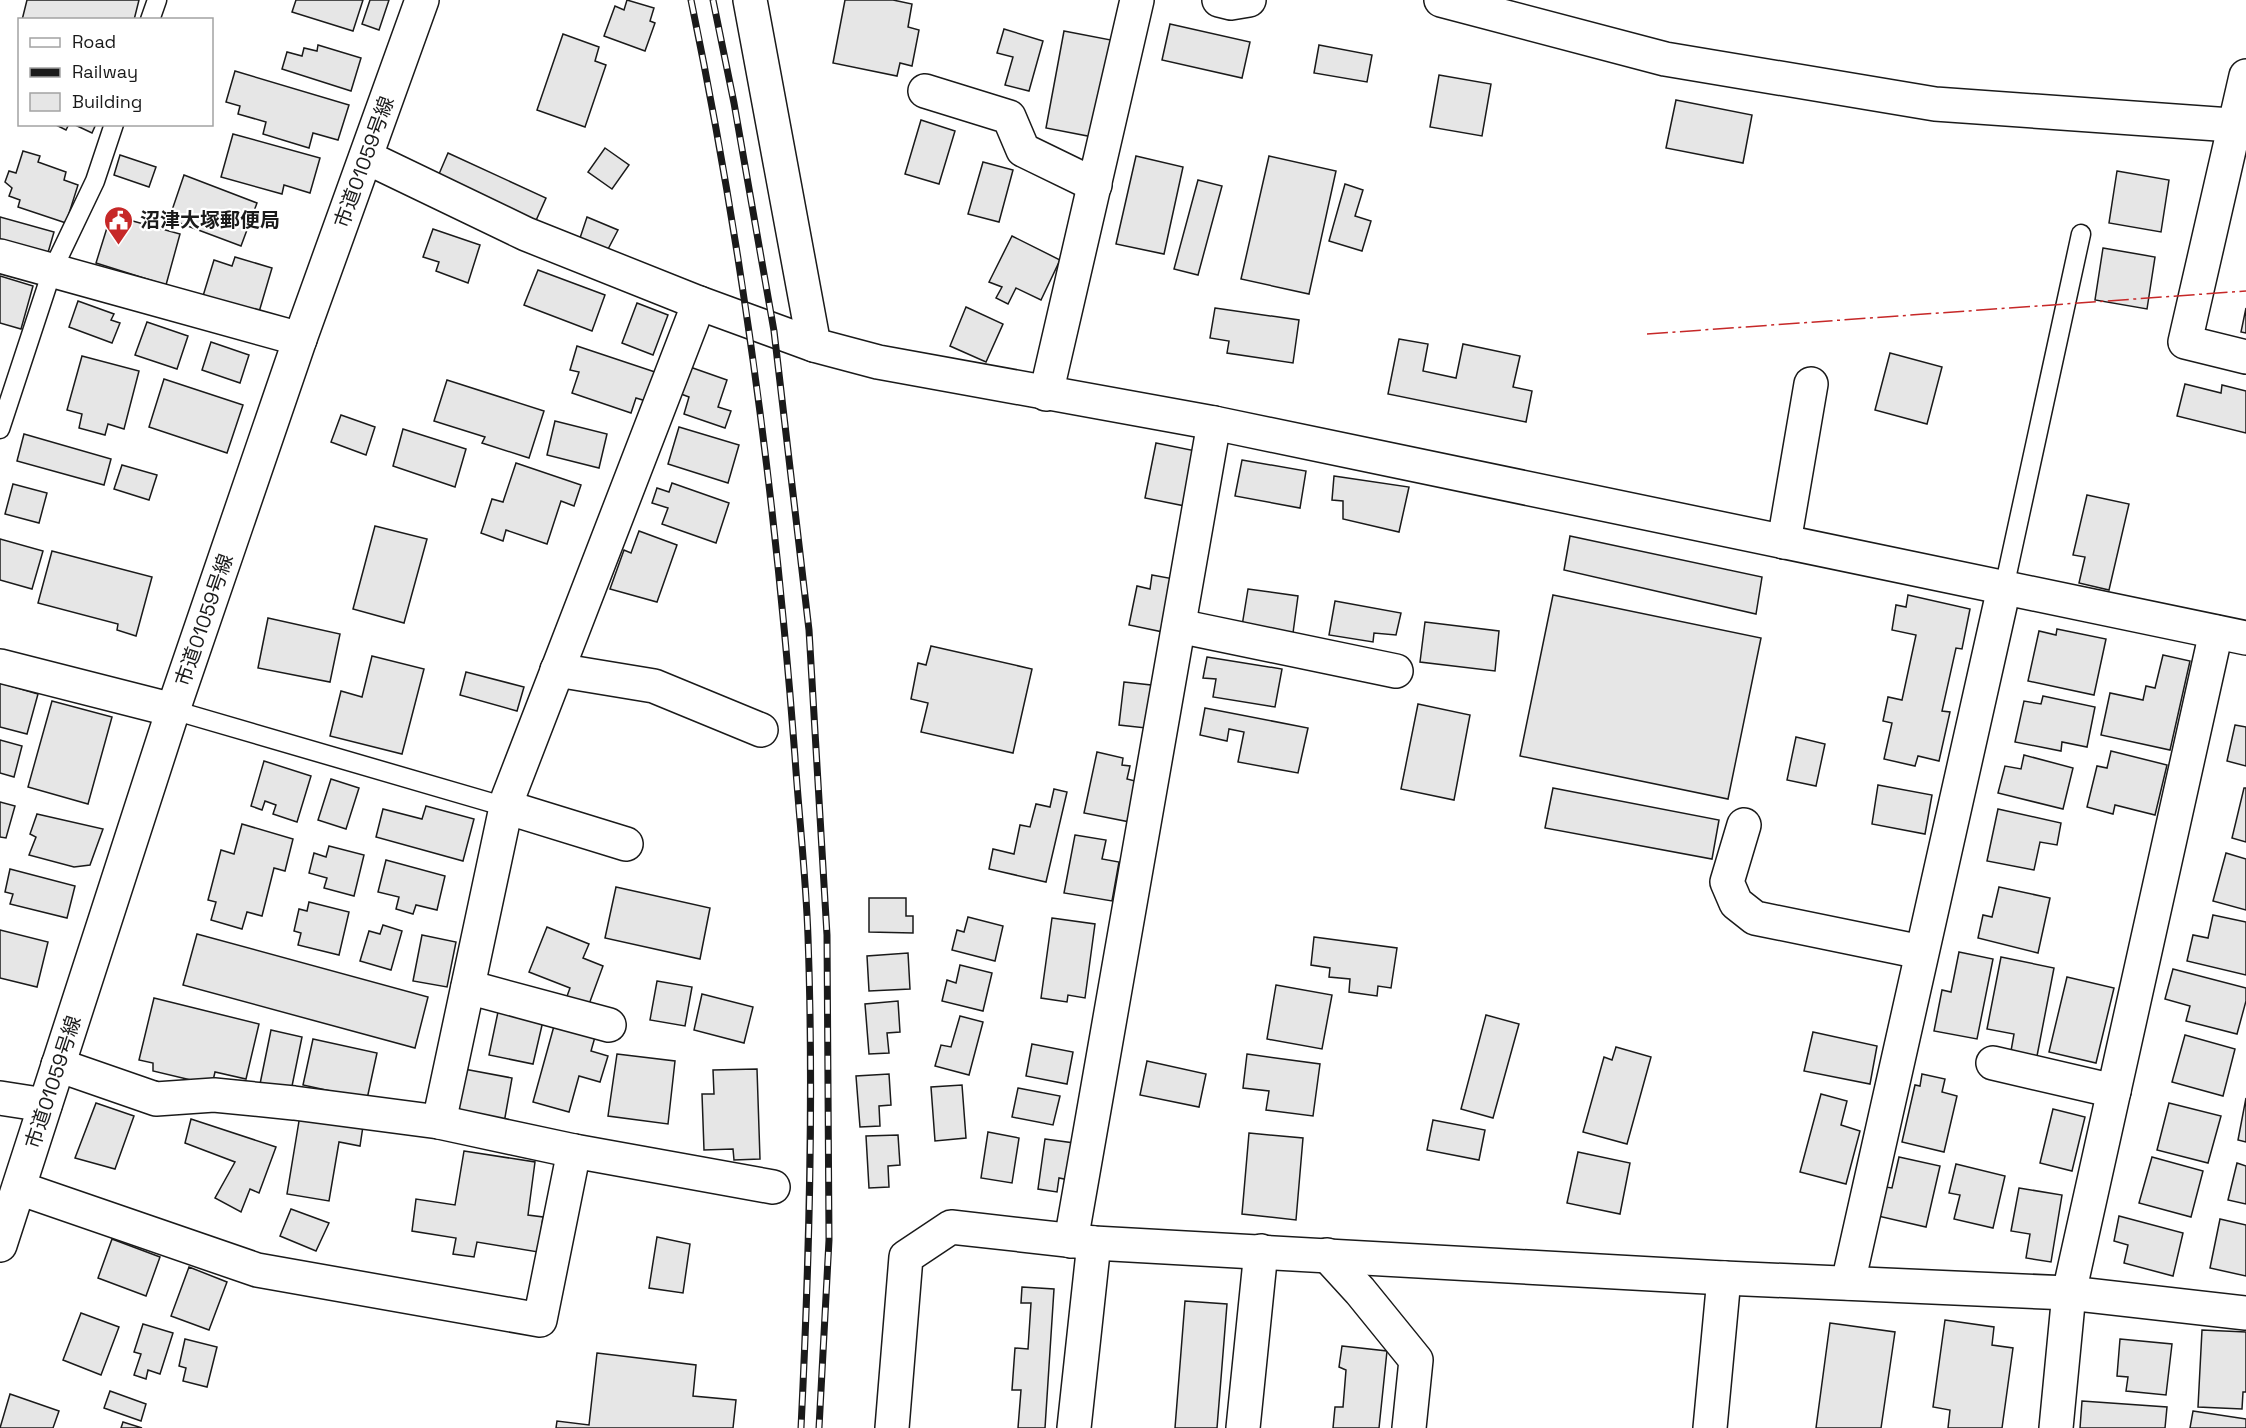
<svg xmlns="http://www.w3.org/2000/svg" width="2246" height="1428" font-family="'Space Grotesk','Noto Sans JP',sans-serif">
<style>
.building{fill:#e6e6e6;stroke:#1a1a1a;stroke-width:1.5}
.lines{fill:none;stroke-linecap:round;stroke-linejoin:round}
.lane-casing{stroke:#1a1a1a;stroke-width:21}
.street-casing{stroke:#1a1a1a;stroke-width:36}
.secondary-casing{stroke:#1a1a1a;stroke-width:36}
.lane{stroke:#fff;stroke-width:18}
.street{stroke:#fff;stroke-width:33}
.secondary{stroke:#fff;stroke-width:33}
.rail-casing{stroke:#1a1a1a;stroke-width:7}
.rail{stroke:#fff;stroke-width:4.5;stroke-dasharray:14;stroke-linecap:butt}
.power{stroke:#c62828;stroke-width:1.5;stroke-dasharray:21 4.5 3 4.5;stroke-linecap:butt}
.labels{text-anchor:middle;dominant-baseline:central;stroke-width:4.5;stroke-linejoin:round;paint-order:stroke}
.street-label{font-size:20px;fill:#1a1a1a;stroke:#fff}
.poi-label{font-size:20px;font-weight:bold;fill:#1a1a1a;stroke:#fff;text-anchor:start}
</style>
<rect width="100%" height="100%" fill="#fff"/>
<g class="building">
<polygon points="27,0 139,0 134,20 22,20"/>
<polygon points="296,0 363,0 353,31 292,12"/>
<polygon points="370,0 389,0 379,30 362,24"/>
<polygon points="627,0 654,8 650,21 655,23 645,51 604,36 615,6 624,10"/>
<polygon points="845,0 893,0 912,4 908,27 919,30 912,66 900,63 897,76 833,63"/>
<polygon points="1170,24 1250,42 1242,78 1162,60"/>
<polygon points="1004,29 1043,41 1029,91 1005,85 1013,57 997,53"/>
<polygon points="1064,31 1111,40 1093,137 1046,128"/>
<polygon points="563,34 599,47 595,61 606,65 585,127 537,110"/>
<polygon points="318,45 361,58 351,91 282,69 287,52 302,56 304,48 317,51"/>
<polygon points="1319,45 1372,55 1367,82 1314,73"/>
<polygon points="235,71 349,105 338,140 313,133 309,148 263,134 266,122 238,114 240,106 226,102"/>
<polygon points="1439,75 1491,84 1482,136 1430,127"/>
<polygon points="1676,100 1752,115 1743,163 1666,148"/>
<polygon points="921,120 955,131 939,184 905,174"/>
<polygon points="54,124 69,124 66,130"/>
<polygon points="73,124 96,124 92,133"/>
<polygon points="233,134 320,158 310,193 284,185 282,194 221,177"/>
<polygon points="605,148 629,165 612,189 588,172"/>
<polygon points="23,151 40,156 38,162 66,172 64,180 78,185 66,223 18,207 20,200 9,196 12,188 5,182 9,171 16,173"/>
<polygon points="448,153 546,198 534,225 436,181"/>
<polygon points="120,155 156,167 149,187 114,175"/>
<polygon points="1136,156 1183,167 1164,254 1116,244"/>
<polygon points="1269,156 1336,171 1309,294 1241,279"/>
<polygon points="983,162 1013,170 999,222 968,214"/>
<polygon points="2117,171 2169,180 2161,232 2109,223"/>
<polygon points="184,175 257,203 241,246 169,219"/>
<polygon points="1198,180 1222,186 1198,275 1174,269"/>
<polygon points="1345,184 1363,190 1355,216 1371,221 1362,251 1329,241"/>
<polygon points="111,215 180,234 166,285 96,263"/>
<polygon points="0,217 54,232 47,256 0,243"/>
<polygon points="587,217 618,230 607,251 579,241"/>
<polygon points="433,229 480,245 468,283 436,271 439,262 423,257"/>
<polygon points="1012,236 1060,260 1041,300 1016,288 1008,304 996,298 1002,287 989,282"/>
<polygon points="2103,248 2155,257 2147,309 2095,300"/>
<polygon points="235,257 272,268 259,312 203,296 214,260 232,266"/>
<polygon points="538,270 605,295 592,331 524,305"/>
<polygon points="0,276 33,286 21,329 0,323"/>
<polygon points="78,301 114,314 111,320 120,323 112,343 69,327"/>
<polygon points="637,303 668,315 653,355 622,343"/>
<polygon points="966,307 1003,324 986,362 950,346"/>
<polygon points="1215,308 1299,320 1293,363 1227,353 1229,341 1210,338"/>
<polygon points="2246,308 2246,333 2241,332"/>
<polygon points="147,322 188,336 177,369 135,355"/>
<polygon points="1399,339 1428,344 1423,371 1456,378 1463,344 1520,356 1513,387 1532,391 1526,422 1388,394"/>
<polygon points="211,342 249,355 240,383 202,370"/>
<polygon points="577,346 655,372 646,401 636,398 631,413 572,393 579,372 570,370"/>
<polygon points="1890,353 1942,367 1927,424 1875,410"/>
<polygon points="82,356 139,371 124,429 108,424 105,435 79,428 82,414 67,410"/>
<polygon points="690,367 727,380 718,407 731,411 725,428 684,414 689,397 681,394"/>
<polygon points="164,379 243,405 227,453 149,427"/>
<polygon points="447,380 544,411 529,458 482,443 485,437 434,421"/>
<polygon points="2185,384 2221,393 2222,385 2246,391 2246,433 2177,416"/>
<polygon points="341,415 375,427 366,455 331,442"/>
<polygon points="555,421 607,434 599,468 547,455"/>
<polygon points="679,427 739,445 728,483 668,464"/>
<polygon points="403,429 466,449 455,487 393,466"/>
<polygon points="24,434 111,459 104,485 17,461"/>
<polygon points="1156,443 1196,451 1185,506 1145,498"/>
<polygon points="1242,460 1306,471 1300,508 1235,496"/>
<polygon points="516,463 581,485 574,506 561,501 547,544 506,530 503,541 481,533 492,499 503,502"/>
<polygon points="122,465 157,475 149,500 114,489"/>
<polygon points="1334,476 1409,487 1399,532 1343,519 1343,501 1332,500"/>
<polygon points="672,483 729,503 716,543 662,524 668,508 652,503 657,488 669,492"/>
<polygon points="13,484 47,493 39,523 5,514"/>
<polygon points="2087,495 2129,504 2109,590 2079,583 2085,557 2073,555"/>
<polygon points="375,526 427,539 404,623 353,609"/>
<polygon points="639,531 677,545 657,602 610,589 624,550 631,553"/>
<polygon points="1570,536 1762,577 1756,614 1564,570"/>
<polygon points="0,539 43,551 32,589 0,580"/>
<polygon points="52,551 152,577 136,636 117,630 118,624 38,603"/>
<polygon points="1152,575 1174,579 1163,632 1129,625 1137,586 1150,589"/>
<polygon points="1248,589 1298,596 1293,633 1242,626"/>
<polygon points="1553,595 1761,638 1728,799 1520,756"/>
<polygon points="1908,595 1970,609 1962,649 1956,648 1942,711 1950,712 1939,761 1918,756 1915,766 1884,759 1892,723 1883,721 1888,697 1902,700 1916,635 1892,630 1896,605 1906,607"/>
<polygon points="1335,601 1401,613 1396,635 1374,633 1373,642 1329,635"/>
<polygon points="268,618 340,634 330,682 258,668"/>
<polygon points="1425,622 1499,631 1495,671 1420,662"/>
<polygon points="2057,629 2106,639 2094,695 2028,681 2039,631 2056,635"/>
<polygon points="931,646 1032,669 1013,753 921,732 928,703 911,699 918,663 926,665"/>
<polygon points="2163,655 2190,661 2170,750 2101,735 2110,693 2143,700 2146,686 2155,688"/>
<polygon points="372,656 424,669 402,754 330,736 341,691 362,697"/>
<polygon points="1207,657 1282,669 1275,707 1213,697 1216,679 1203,678"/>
<polygon points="466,672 524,687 517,711 460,695"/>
<polygon points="1124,682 1151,685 1146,728 1119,725"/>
<polygon points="0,683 38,694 27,734 0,727"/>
<polygon points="2043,696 2095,707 2087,747 2062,742 2061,751 2015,742 2024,701 2041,704"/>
<polygon points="52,701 112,717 88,804 28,787"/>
<polygon points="1418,704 1470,715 1454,800 1401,789"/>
<polygon points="1205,708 1308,728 1298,773 1238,762 1244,732 1229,729 1227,741 1200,735"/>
<polygon points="2235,725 2246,727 2246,766 2227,761"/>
<polygon points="1796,737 1825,744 1816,786 1787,780"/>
<polygon points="0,740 22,746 14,777 0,773"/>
<polygon points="2111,751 2167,765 2155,815 2115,805 2113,814 2087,807 2097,766 2107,768"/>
<polygon points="1097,752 1123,758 1122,765 1130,766 1127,779 1139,782 1130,822 1084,813"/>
<polygon points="2024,755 2073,768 2063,809 1998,793 2005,766 2021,769"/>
<polygon points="264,761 311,776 297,822 273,814 276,805 265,801 262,810 251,806"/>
<polygon points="331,779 359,788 346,829 318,820"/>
<polygon points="1878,785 1932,795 1925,834 1872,824"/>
<polygon points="1553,788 1719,820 1712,859 1545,828"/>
<polygon points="2244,788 2246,788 2246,842 2232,838"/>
<polygon points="1054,789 1067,792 1046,882 989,869 993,849 1014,854 1020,825 1030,827 1036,804 1050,807"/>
<polygon points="0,802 15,806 6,838 0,837"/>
<polygon points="426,806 474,819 463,861 376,837 383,809 422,819"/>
<polygon points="1998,809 2061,823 2057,845 2040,842 2034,870 1987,861"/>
<polygon points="37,814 103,829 90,865 74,867 29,855 36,837 30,834"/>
<polygon points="242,824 293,839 285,871 274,868 262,916 247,912 242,929 211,920 216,902 208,900 221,850 234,854"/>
<polygon points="1075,835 1106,840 1102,859 1119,862 1112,901 1064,893"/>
<polygon points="329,846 364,855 354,896 324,888 327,878 309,873 314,853 326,857"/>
<polygon points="2226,853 2246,859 2246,910 2213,901"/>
<polygon points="386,860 445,876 437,910 416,905 413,914 396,909 399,897 378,892"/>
<polygon points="10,869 75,886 67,918 10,904 13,894 5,892"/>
<polygon points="616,887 710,908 700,959 605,938"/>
<polygon points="1999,887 2050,898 2038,953 1978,938 1983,915 1992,917"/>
<polygon points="869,898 906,898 906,916 913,916 913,933 869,932"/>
<polygon points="309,902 349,912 339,955 298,945 301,933 294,931 299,909 307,911"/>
<polygon points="2213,915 2246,922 2246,975 2187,961 2193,935 2208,938"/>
<polygon points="968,917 1003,926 995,961 952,950 957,930 964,932"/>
<polygon points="1052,918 1095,924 1085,998 1068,995 1067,1002 1041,998"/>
<polygon points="383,925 402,931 391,970 360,961 369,931 380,934"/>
<polygon points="547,927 589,944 583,958 603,966 588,1007 566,999 570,988 529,972"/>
<polygon points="0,930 48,942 37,987 0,978"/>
<polygon points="197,934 428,997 415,1048 183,985"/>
<polygon points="422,935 456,942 447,987 413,981"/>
<polygon points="1314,937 1397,948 1391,988 1378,986 1377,996 1349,992 1350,979 1329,977 1330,968 1311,965"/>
<polygon points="1959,952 1993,959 1977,1039 1934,1031 1942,990 1951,992"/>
<polygon points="908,953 910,989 869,991 867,956"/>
<polygon points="2001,957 2054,968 2037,1056 2011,1051 2014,1034 1987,1029"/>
<polygon points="960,965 992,973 983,1011 942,1001 947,980 956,983"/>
<polygon points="2173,969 2246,988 2246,1001 2237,1034 2186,1021 2190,1006 2165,999"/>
<polygon points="2067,977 2114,988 2096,1063 2049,1052"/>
<polygon points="657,981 692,987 685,1026 650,1020"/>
<polygon points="1276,985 1332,995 1322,1049 1267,1039"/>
<polygon points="702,994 753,1007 744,1043 694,1030"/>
<polygon points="154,998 259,1024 246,1079 215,1072 212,1085 153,1071 153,1063 139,1060"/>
<polygon points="898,1001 900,1032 887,1033 889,1053 869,1054 865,1004"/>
<polygon points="498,1012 543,1021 533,1064 489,1055"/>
<polygon points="1486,1015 1519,1024 1493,1118 1461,1109"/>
<polygon points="960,1016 983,1022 969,1075 935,1066 941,1045 951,1047"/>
<polygon points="554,1026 595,1037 591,1051 608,1056 600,1082 579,1076 569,1112 533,1102"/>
<polygon points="271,1030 302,1037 291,1091 260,1084"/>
<polygon points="1813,1032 1877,1046 1870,1084 1804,1071"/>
<polygon points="2185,1035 2235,1049 2223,1096 2172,1082"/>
<polygon points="313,1039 377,1053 367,1099 303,1085"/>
<polygon points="1032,1044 1073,1052 1067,1084 1026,1076"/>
<polygon points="1616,1047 1651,1057 1627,1144 1583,1132 1604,1057 1612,1060"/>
<polygon points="617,1054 675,1061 668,1124 608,1116"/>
<polygon points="1247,1054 1320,1064 1313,1116 1266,1110 1269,1091 1243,1088"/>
<polygon points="1147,1061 1206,1074 1199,1107 1140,1095"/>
<polygon points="464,1069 512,1078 504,1123 456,1114"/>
<polygon points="757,1069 760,1159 734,1160 733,1149 704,1150 702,1094 714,1094 713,1070"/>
<polygon points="889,1074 891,1105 879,1106 880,1126 860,1127 856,1076"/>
<polygon points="1922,1074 1945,1079 1942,1092 1957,1096 1944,1152 1902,1142 1915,1085 1920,1086"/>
<polygon points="962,1085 966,1138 935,1141 931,1087"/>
<polygon points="1018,1088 1060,1096 1053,1125 1012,1117"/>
<polygon points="1821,1094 1847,1101 1841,1125 1860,1131 1846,1184 1800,1172"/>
<polygon points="2246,1098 2246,1142 2238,1140"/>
<polygon points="96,1103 134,1116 115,1169 75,1158"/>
<polygon points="2169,1103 2221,1116 2208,1163 2157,1150"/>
<polygon points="2053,1109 2085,1117 2072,1171 2040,1163"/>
<polygon points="300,1115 363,1126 360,1146 339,1142 329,1201 287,1194"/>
<polygon points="191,1119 276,1147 259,1193 250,1189 241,1212 215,1198 235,1162 185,1143"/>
<polygon points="1433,1120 1485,1130 1479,1160 1427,1150"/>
<polygon points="988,1132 1019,1138 1012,1183 981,1178"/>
<polygon points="1249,1133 1303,1138 1296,1220 1242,1214"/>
<polygon points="898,1135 900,1165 888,1166 889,1187 869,1188 866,1136"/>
<polygon points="1045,1139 1074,1143 1069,1180 1059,1178 1057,1192 1038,1189"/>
<polygon points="464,1151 535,1162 528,1215 543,1217 538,1252 477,1242 474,1257 453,1254 456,1238 412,1231 416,1199 455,1205"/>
<polygon points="1578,1152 1630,1163 1620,1214 1567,1203"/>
<polygon points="1899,1157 1940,1166 1926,1227 1878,1216 1886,1187 1892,1188"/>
<polygon points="2152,1157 2203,1171 2191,1217 2139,1203"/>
<polygon points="2237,1163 2246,1166 2246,1204 2228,1200"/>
<polygon points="1956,1164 2005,1176 1993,1228 1954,1219 1960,1195 1949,1193"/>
<polygon points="2019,1188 2062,1195 2051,1262 2026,1258 2030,1234 2011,1231"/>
<polygon points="291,1209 329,1223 316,1251 280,1236"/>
<polygon points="2119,1216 2183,1233 2173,1276 2124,1263 2128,1245 2114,1241"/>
<polygon points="2220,1219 2246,1225 2246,1276 2210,1268"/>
<polygon points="657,1237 690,1244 683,1293 649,1288"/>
<polygon points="112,1239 160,1257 146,1296 98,1278"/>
<polygon points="189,1267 227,1282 209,1330 171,1316"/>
<polygon points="1022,1287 1054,1289 1045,1428 1018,1428 1021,1390 1012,1390 1015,1348 1028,1349 1031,1303 1021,1303"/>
<polygon points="1185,1301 1227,1304 1217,1428 1175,1428"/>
<polygon points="81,1313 119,1327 101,1375 63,1360"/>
<polygon points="1945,1320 1994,1327 1992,1345 2013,1348 2002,1428 1948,1428 1950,1410 1933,1407"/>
<polygon points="1830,1323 1895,1332 1881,1428 1816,1428"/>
<polygon points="143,1324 173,1333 160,1374 148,1370 146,1379 134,1375 141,1354 134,1352"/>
<polygon points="2202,1330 2246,1332 2246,1392 2243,1392 2242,1409 2198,1407"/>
<polygon points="185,1339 217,1347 207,1387 183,1381 186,1368 179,1366"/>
<polygon points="2120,1339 2172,1344 2166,1395 2126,1391 2128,1377 2117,1376"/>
<polygon points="1342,1346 1387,1351 1379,1428 1333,1428 1335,1407 1343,1407 1346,1370 1339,1367"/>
<polygon points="597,1353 696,1365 693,1396 736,1400 733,1428 556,1428 557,1421 589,1425"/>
<polygon points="110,1391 146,1404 141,1421 104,1408"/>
<polygon points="10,1394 59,1411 53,1428 0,1428"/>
<polygon points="2082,1401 2167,1407 2165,1428 2080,1428"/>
<polygon points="2193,1411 2246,1419 2246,1428 2190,1428"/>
<polygon points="123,1422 142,1428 121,1428"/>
</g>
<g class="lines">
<defs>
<g id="lane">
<polyline points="150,20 157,0"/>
<polyline points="0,429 52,271 95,181 114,124"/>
<polyline points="2004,588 2081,234"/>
<polyline points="173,710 506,807"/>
</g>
<g id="street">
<polyline points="750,0 814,345 878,362 1214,423 2246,638"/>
<polyline points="1219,0 1231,3 1249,0"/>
<polyline points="1441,0 1665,59 1935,104 2246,126"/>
<polyline points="2246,76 2185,342 2246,357"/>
<polyline points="925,91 1009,117 1023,150 1095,185"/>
<polyline points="366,157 526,234 699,303 508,798 439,1122"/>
<polyline points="0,256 300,339"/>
<polyline points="699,303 814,345"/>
<polyline points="1046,394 1137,0"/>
<polyline points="1784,542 1811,384"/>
<polyline points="1179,626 1396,671"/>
<polyline points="0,666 173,710"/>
<polyline points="557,670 654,686 761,730"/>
<polyline points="506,807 626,844"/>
<polyline points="1744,825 1727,882 1736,903 1755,918 1921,952"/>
<polyline points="468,987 609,1025"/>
<polyline points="1993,1063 2114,1091"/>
<polyline points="58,1065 156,1099 214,1095 294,1103 439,1122 574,1151"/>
<polyline points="0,1098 45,1105"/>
<polyline points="19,1188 257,1270 540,1320 574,1151 773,1187"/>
<polyline points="1071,1241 1214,423"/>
<polyline points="1327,1255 1360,1291 1416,1360 1409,1428"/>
<polyline points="1848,1283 2004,588"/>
<polyline points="892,1428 906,1257 951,1227 1094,1243 1724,1278 2069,1293 2246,1313"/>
<polyline points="1074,1428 1094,1243"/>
<polyline points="1243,1428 1261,1251"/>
<polyline points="1710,1428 1724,1278"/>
<polyline points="2056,1428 2069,1293 2216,632"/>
</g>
<polyline id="secondary" points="0,1245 173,710 300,339 422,0"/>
</defs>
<use href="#lane" class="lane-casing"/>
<use href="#street" class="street-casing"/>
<use href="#secondary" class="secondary-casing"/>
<use href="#lane" class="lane"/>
<use href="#street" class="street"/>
<use href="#secondary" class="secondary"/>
<defs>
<g id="rail">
<path d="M691,0C743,250 776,503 795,757C799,817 806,877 808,937C814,1101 809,1265 801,1428"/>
<polyline points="713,0 734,103 774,331 809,630 827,935 829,1240 819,1428"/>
</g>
</defs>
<use href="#rail" class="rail-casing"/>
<use href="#rail" class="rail"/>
<polyline class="power" points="1647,334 2246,291"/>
</g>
<defs>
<symbol id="civic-pin" viewBox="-11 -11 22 30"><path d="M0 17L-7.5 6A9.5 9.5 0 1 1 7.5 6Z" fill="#c62828" stroke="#fff"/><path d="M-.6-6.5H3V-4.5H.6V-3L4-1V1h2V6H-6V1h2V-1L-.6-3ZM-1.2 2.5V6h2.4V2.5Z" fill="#fff"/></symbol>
</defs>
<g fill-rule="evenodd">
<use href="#civic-pin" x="102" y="204" width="33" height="45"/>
</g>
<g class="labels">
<g class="street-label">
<text transform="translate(364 162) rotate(-70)">市道01059号線</text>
<text transform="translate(204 620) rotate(-71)">市道01059号線</text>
<text transform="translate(53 1082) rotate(-72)">市道01059号線</text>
</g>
<g class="poi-label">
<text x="140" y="220">沼津大塚郵便局</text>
</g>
</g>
<rect x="18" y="18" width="195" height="108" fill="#ffffff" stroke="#a3a3a3" stroke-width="1.5"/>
<rect x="30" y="38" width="30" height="9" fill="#ffffff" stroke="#a3a3a3" stroke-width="1.5"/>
<text x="72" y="48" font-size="18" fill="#1a1a1a">Road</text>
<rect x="30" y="68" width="30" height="9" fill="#1a1a1a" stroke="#a3a3a3" stroke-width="1.5"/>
<text x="72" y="78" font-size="18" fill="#1a1a1a">Railway</text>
<rect x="30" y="93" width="30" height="18" fill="#e6e6e6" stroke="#a3a3a3" stroke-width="1.5"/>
<text x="72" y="108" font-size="18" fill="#1a1a1a">Building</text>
</svg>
